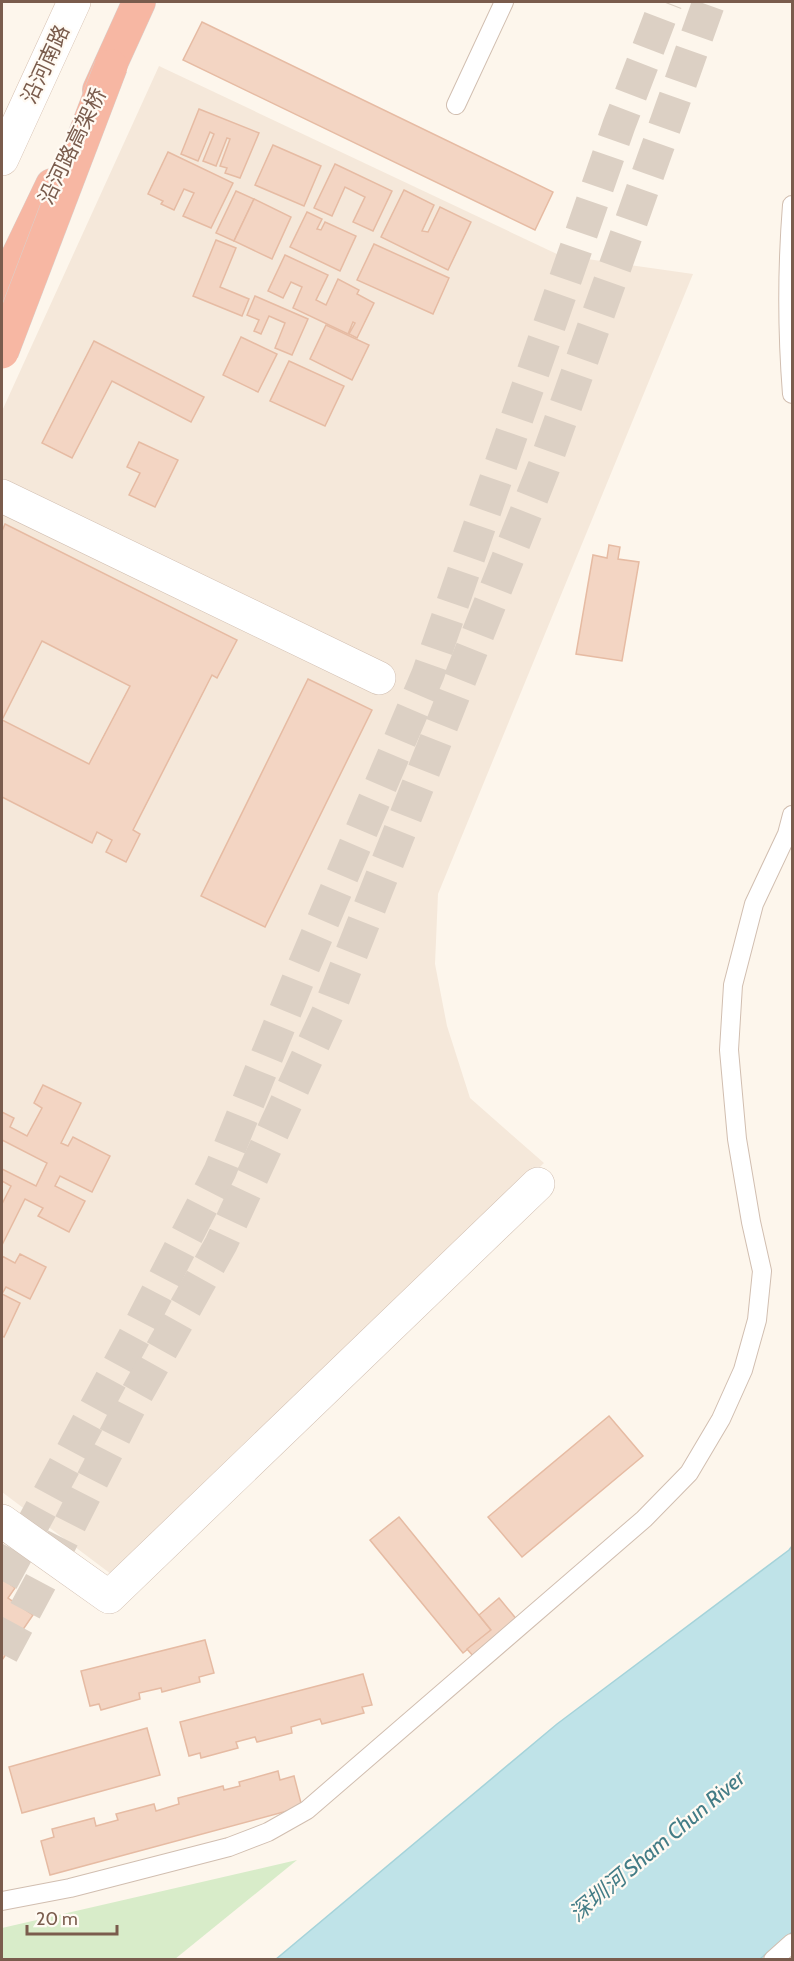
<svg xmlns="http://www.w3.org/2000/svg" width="794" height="1961" font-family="Cabin,'Noto Sans SC',sans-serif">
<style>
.residential{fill:#f5e8da}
.green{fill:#d8ecc9}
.water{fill:#bfe3e8;stroke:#a5d3da;stroke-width:1.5}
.building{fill:#f3d5c3;stroke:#e6bba3;stroke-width:1.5;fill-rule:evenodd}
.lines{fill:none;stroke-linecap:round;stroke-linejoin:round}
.highway-tunnel{stroke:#dcd0c4;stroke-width:33;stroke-dasharray:33 16;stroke-linecap:butt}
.lane-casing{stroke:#d1beb0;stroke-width:20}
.street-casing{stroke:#d1beb0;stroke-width:34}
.secondary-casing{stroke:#d6c0b0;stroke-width:34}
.highway-casing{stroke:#dad1cd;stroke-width:34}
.lane{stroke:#fff;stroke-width:18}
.street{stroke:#fff;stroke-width:33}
.secondary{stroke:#fff;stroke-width:33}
.highway{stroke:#f7b7a3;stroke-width:33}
.highway-bridge-casing{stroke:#dad1cd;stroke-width:34;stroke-linecap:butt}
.highway-bridge{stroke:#f7b7a3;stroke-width:33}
.labels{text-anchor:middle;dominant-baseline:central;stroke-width:4.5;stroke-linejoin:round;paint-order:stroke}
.street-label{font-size:21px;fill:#7a5c4d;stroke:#fffaf3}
.water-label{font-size:22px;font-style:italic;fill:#437c86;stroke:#fffaf3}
</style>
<rect width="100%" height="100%" fill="#fdf6ec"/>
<polygon class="residential" points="159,66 559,255 693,274 438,894 435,964 447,1026 470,1098 544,1163 111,1574 2,1492 2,411"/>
<polygon class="green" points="297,1860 175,1959 2,1959 2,1928"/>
<polygon class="water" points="792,1546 792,1932 760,1959 275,1960 557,1724 789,1550"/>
<g class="building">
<polygon points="202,22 553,192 535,230 183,60"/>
<polygon points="199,109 259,133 240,178 225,173 227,168 220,166 230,139 227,138 216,166 203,161 214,134 210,132 198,161 181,154"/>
<polygon points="273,145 321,166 304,206 255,185"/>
<polygon points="168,152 233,183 211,228 183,216 194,193 184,189 174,210 161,204 163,201 148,194"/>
<polygon points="335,164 392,191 373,231 353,222 365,197 345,187 332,216 314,208"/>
<polygon points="404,190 434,205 422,231 428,232 440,207 471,222 448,270 381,237"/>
<polygon points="236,191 254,199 234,241 216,233"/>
<polygon points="254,199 291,217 272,259 234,241"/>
<polygon points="307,212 322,219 317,229 321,230 325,222 356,236 340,271 290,247"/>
<polygon points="216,240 236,248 220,287 249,299 242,316 193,296"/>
<polygon points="374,244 449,278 433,314 357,280"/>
<polygon points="285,255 328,275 316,300 326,305 338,279 359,290 357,294 374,303 357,338 349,334 355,323 353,322 348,334 293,308 302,287 291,282 283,298 268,291"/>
<polygon points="255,296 308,319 292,355 275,348 285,323 269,316 261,334 254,331 259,320 247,315"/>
<polygon points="326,325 369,345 352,380 310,359"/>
<polygon points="241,337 277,354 258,392 223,375"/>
<polygon points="94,341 204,397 191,422 112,381 72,458 42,443"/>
<polygon points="289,361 344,386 325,426 270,401"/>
<polygon points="139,442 178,460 155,507 129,495 140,473 127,467"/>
<path d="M5,524L237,640L217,678L212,675L133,830L140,834L126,862L106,852L112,840L97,832L92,843L2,797V531ZM42,641L130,686L89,764L2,720Z"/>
<polygon points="609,545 620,547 618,559 639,562 622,661 576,654 593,555 607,558"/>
<polygon points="308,679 372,710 265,927 201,896"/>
<polygon points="43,1085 81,1103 61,1143 68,1146 73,1137 110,1156 92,1192 60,1176 55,1186 85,1201 69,1232 38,1216 43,1208 25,1199 2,1245 2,1204 11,1186 2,1181 2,1169 36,1186 47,1163 2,1140 2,1112 14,1118 10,1127 27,1136 42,1108 34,1103"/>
<polygon points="20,1254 46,1267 30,1299 6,1287 2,1294 20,1303 4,1337 2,1336 2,1256 15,1263"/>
<polygon points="609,1416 643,1456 522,1557 488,1517"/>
<polygon points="399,1517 491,1630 463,1653 370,1540"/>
<polygon points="2,1578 15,1588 8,1598 33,1615 2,1660"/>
<polygon points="499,1598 518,1621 474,1657 467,1649 491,1630 479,1615"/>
<polygon points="205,1640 214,1673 199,1677 200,1682 162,1692 161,1688 139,1693 140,1699 101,1710 99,1704 90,1706 81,1671"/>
<polygon points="363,1674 372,1705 362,1707 364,1713 322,1724 320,1719 291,1727 292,1733 257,1742 255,1737 236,1742 238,1748 201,1758 200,1753 189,1756 180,1722"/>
<polygon points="147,1728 160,1775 22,1813 9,1767"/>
<polygon points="278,1771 280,1780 294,1776 302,1807 50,1875 41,1841 54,1837 52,1829 94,1818 96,1826 118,1820 116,1814 154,1804 156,1811 179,1804 178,1798 223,1786 224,1790 240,1786 239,1782"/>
</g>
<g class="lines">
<g class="highway-tunnel">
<polyline points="2,1581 139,1328 220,1171 300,975 428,674 619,125 666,2"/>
<polyline points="2,1654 41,1581 130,1406 221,1244 329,1010 544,467 709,2"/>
</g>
<defs>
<g id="lane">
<polyline points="456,105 504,2"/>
<path d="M792,205C787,268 787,331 792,394"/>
<polyline points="2,1901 70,1888 229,1847 268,1832 307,1810 644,1519 689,1473 721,1419 743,1370 757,1320 762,1271 751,1222 737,1139 729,1050 733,985 754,904 787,834 792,815"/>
<polyline points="773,1960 792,1943"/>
</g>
<g id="street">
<polyline points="2,496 379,678"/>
<polyline points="2,1521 109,1597 538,1184"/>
</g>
<polyline id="secondary" points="2,159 74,2"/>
<g id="highway">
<polyline points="99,90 139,2"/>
<polyline points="2,289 52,185"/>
</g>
</defs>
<use href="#lane" class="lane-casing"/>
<use href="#street" class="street-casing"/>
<use href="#secondary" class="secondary-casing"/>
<use href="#highway" class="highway-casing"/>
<use href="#lane" class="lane"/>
<use href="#street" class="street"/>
<use href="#secondary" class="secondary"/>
<use href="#highway" class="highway"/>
<defs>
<polyline id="highway-bridge" points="2,352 111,66"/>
</defs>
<use href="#highway-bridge" class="highway-bridge-casing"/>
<use href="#highway-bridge" class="highway-bridge"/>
</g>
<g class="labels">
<g class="street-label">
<text transform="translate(45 64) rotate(-65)">沿河南路</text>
<text transform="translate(72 146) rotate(-64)">沿河路高架桥</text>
</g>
<g class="water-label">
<text transform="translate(657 1846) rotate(-40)">深圳河 Sham Chun River</text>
</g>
</g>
<rect width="794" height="1961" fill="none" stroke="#7a5c4d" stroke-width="6"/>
<path d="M27 1925v9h90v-9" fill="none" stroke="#7a5c4d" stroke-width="3"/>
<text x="36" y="1925" font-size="18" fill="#7a5c4d" stroke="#fffaf3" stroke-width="4.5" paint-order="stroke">20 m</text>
</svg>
